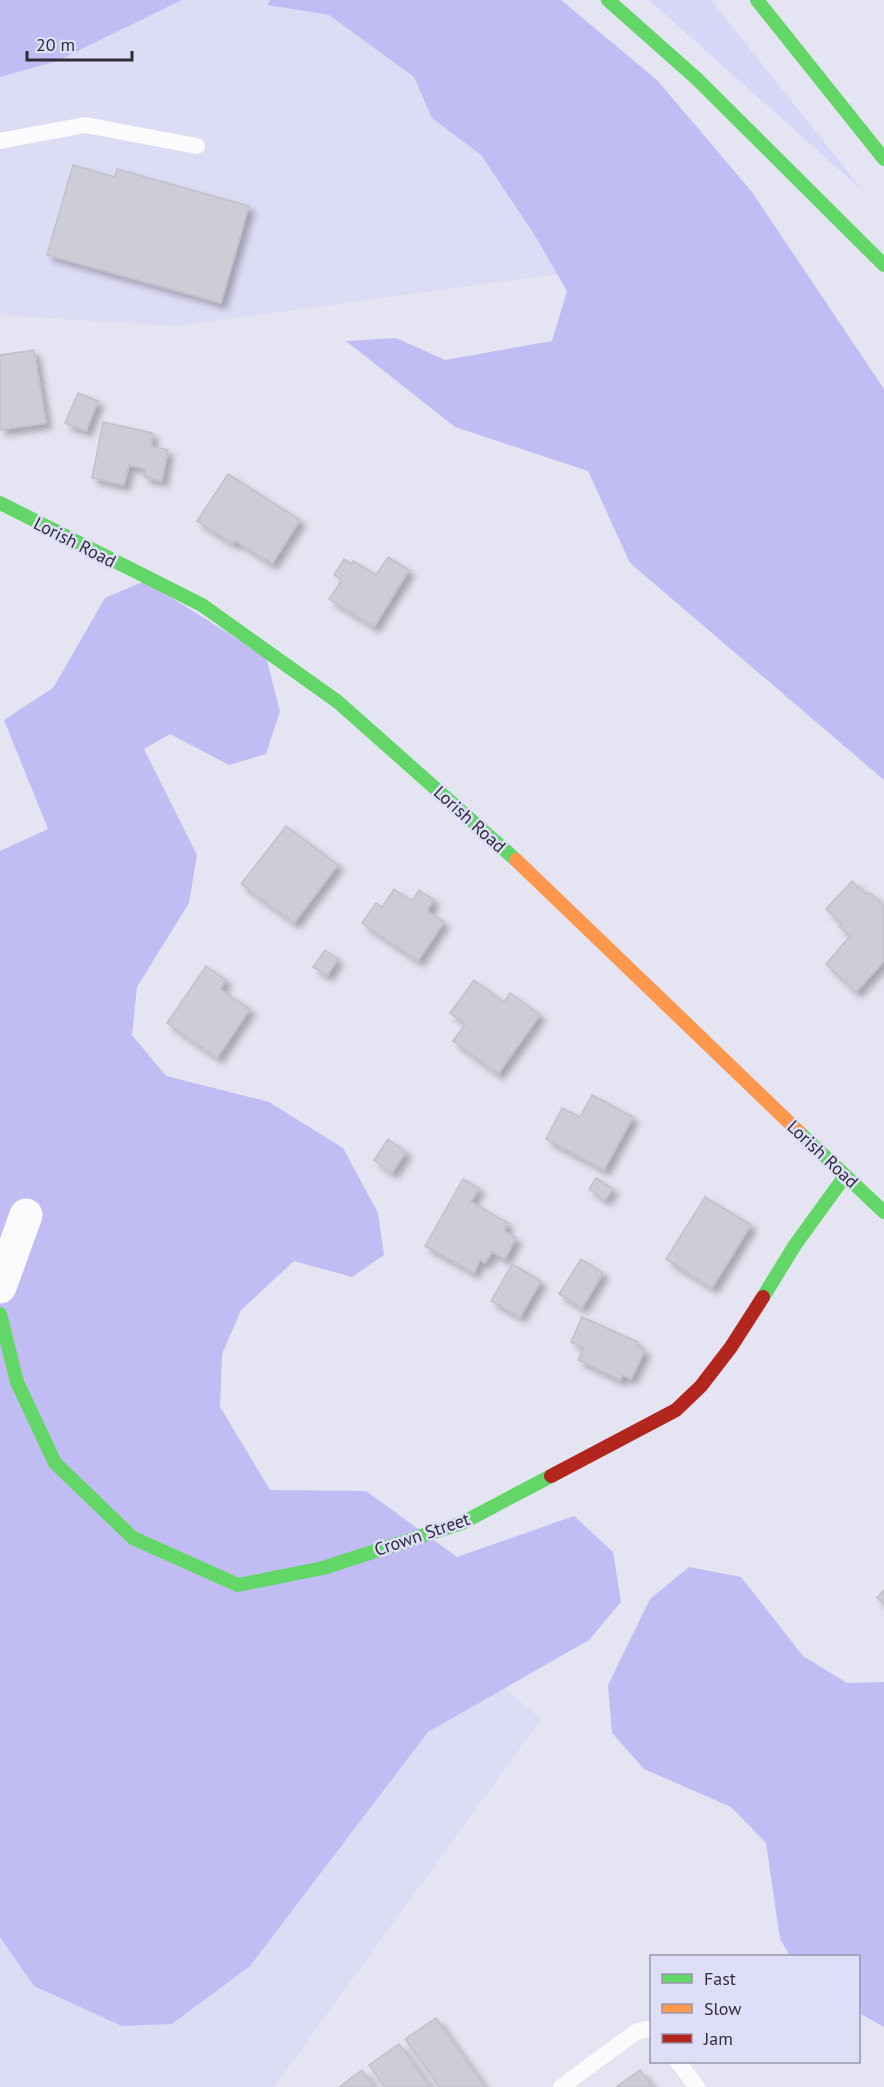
<svg xmlns="http://www.w3.org/2000/svg" width="884" height="2087" font-family="'PT Sans',sans-serif">
<style>
.built{fill:#dddcf5}
.green{fill:#d8d6f9}
.forest{fill:#c1bcf3}
.building{fill:#cdcdd8;stroke:#c1c1cc;stroke-width:1.5;filter:url(#shadow)}
.lines{fill:none;stroke-linecap:round;stroke-linejoin:round}
.lane{stroke:#fbfbfd;stroke-width:16}
.street{stroke:#fbfbfd;stroke-width:33}
.fast{stroke:#63d668;stroke-width:14}
.slow{stroke:#ff974d;stroke-width:14}
.jam{stroke:#b3261e;stroke-width:14}
.labels{text-anchor:middle;dominant-baseline:central;stroke-width:5;stroke-linejoin:round;paint-order:stroke}
.street-label{font-size:18px;fill:#2f2e38;stroke:#dfdef8}
</style>
<defs>
<filter id="shadow"><feDropShadow dx="5.5" dy="5.5" stdDeviation="3" flood-color="#0004"/></filter>
</defs>
<rect width="100%" height="100%" fill="#e5e4f2"/>
<g class="built">
<polygon points="0,0 429,0 698,255 177,326 0,315"/>
<polygon points="0,1262 541,1719 274,2087 0,2087"/>
</g>
<polygon class="green" points="649,0 711,0 863,191"/>
<g class="forest">
<polygon points="0,0 182,0 57,61 0,77"/>
<polygon points="270,0 561,0 657,80 752,192 884,389 884,780 630,563 588,471 455,427 346,341 396,338 445,360 552,341 567,291 534,234 481,155 432,118 414,77 329,15 267,5"/>
<polygon points="145,581 266,657 280,711 266,754 229,765 170,734 144,749 197,855 189,903 137,987 132,1035 166,1076 269,1102 343,1148 378,1213 384,1255 352,1277 294,1261 241,1310 222,1354 220,1407 270,1490 366,1491 457,1557 574,1516 613,1552 621,1602 589,1640 428,1732 250,1966 172,2024 122,2026 34,1986 0,1937 0,851 48,829 4,720 53,688 105,598"/>
<polygon points="689,1567 741,1577 803,1656 847,1683 884,1682 884,2027 859,2013 858,1956 790,1956 780,1939 766,1843 731,1807 644,1769 612,1733 608,1685 650,1599"/>
</g>
<g class="building">
<polygon points="73,165 115,177 117,169 249,206 221,303 47,255"/>
<polygon points="34,350 46,423 0,430 0,355"/>
<polygon points="78,393 98,401 86,431 65,423"/>
<polygon points="103,422 153,433 151,446 168,450 162,481 144,477 145,469 129,465 124,485 92,478"/>
<polygon points="228,474 300,520 272,564 236,541 233,544 197,521"/>
<polygon points="388,557 409,570 374,627 329,599 342,580 334,575 344,559 352,564 353,561 376,575"/>
<polygon points="286,826 338,865 294,923 241,884"/>
<polygon points="852,881 868,895 870,893 884,906 884,961 856,992 826,964 850,936 839,926 842,924 826,909"/>
<polygon points="394,889 412,901 419,890 434,900 427,911 444,922 418,961 362,923 376,903 382,907"/>
<polygon points="325,950 338,959 327,976 313,967"/>
<polygon points="206,966 226,980 220,989 250,1009 217,1058 167,1023"/>
<polygon points="474,980 504,1002 510,993 540,1015 498,1074 453,1041 465,1024 450,1013"/>
<polygon points="592,1095 633,1117 604,1170 546,1139 562,1108 580,1117"/>
<polygon points="388,1139 406,1152 392,1173 374,1160"/>
<polygon points="596,1178 613,1189 605,1200 589,1189"/>
<polygon points="463,1179 479,1188 471,1202 508,1223 504,1231 516,1238 505,1259 492,1252 485,1263 480,1260 474,1273 425,1246"/>
<polygon points="705,1197 751,1225 712,1288 666,1259"/>
<polygon points="581,1259 603,1273 582,1308 559,1294"/>
<polygon points="512,1264 541,1281 520,1317 491,1301"/>
<polygon points="582,1317 638,1342 636,1346 645,1350 631,1379 623,1375 620,1380 578,1360 584,1348 571,1342"/>
<polygon points="884,1590 884,1604 877,1598"/>
<polygon points="436,2018 485,2087 440,2087 405,2039"/>
<polygon points="399,2044 430,2087 385,2087 369,2065"/>
<polygon points="362,2070 374,2087 339,2087"/>
<polygon points="640,2070 653,2087 616,2087"/>
</g>
<g class="lines">
<g class="lane">
<polyline points="0,141 85,125 197,146"/>
<polyline points="678,2062 697,2087"/>
<polyline points="561,2087 636,2032 647,2029 652,2031"/>
</g>
<polyline class="street" points="0,1287 26,1215"/>
<g class="fast">
<polyline points="608,0 697,79 884,265"/>
<polyline points="757,0 884,159"/>
<polyline points="0,503 202,605 338,702 516,860"/>
<polyline points="799,1132 884,1212"/>
<polyline points="763,1297 795,1245 845,1176"/>
<polyline points="0,1314 17,1382 55,1463 133,1538 238,1585 323,1568 462,1523 551,1476"/>
</g>
<polyline class="slow" points="516,860 799,1132"/>
<polyline class="jam" points="551,1476 676,1410 701,1386 731,1347 763,1297"/>
</g>
<g class="labels">
<g class="street-label">
<text transform="translate(75 542) rotate(27)">Lorish Road</text>
<text transform="translate(470 819) rotate(42)">Lorish Road</text>
<text transform="translate(823 1154) rotate(43)">Lorish Road</text>
<text transform="translate(422 1534) rotate(-19)">Crown Street</text>
</g>
</g>
<rect x="650" y="1955" width="210" height="108" fill="#dfdef8" stroke="#9998ab" stroke-width="1.5"/>
<rect x="662" y="1974" width="30" height="9" fill="#63d668" stroke="#9998ab" stroke-width="1.5"/>
<text x="704" y="1985" font-size="18" fill="#2f2e38">Fast</text>
<rect x="662" y="2004" width="30" height="9" fill="#ff974d" stroke="#9998ab" stroke-width="1.5"/>
<text x="704" y="2015" font-size="18" fill="#2f2e38">Slow</text>
<rect x="662" y="2034" width="30" height="9" fill="#b3261e" stroke="#9998ab" stroke-width="1.5"/>
<text x="704" y="2045" font-size="18" fill="#2f2e38">Jam</text>
<path d="M27 51v9h105v-9" fill="none" stroke="#2f2e38" stroke-width="3"/>
<text x="36" y="51" font-size="18" fill="#2f2e38" stroke="#dfdef8" stroke-width="4.5" paint-order="stroke">20 m</text>
</svg>
